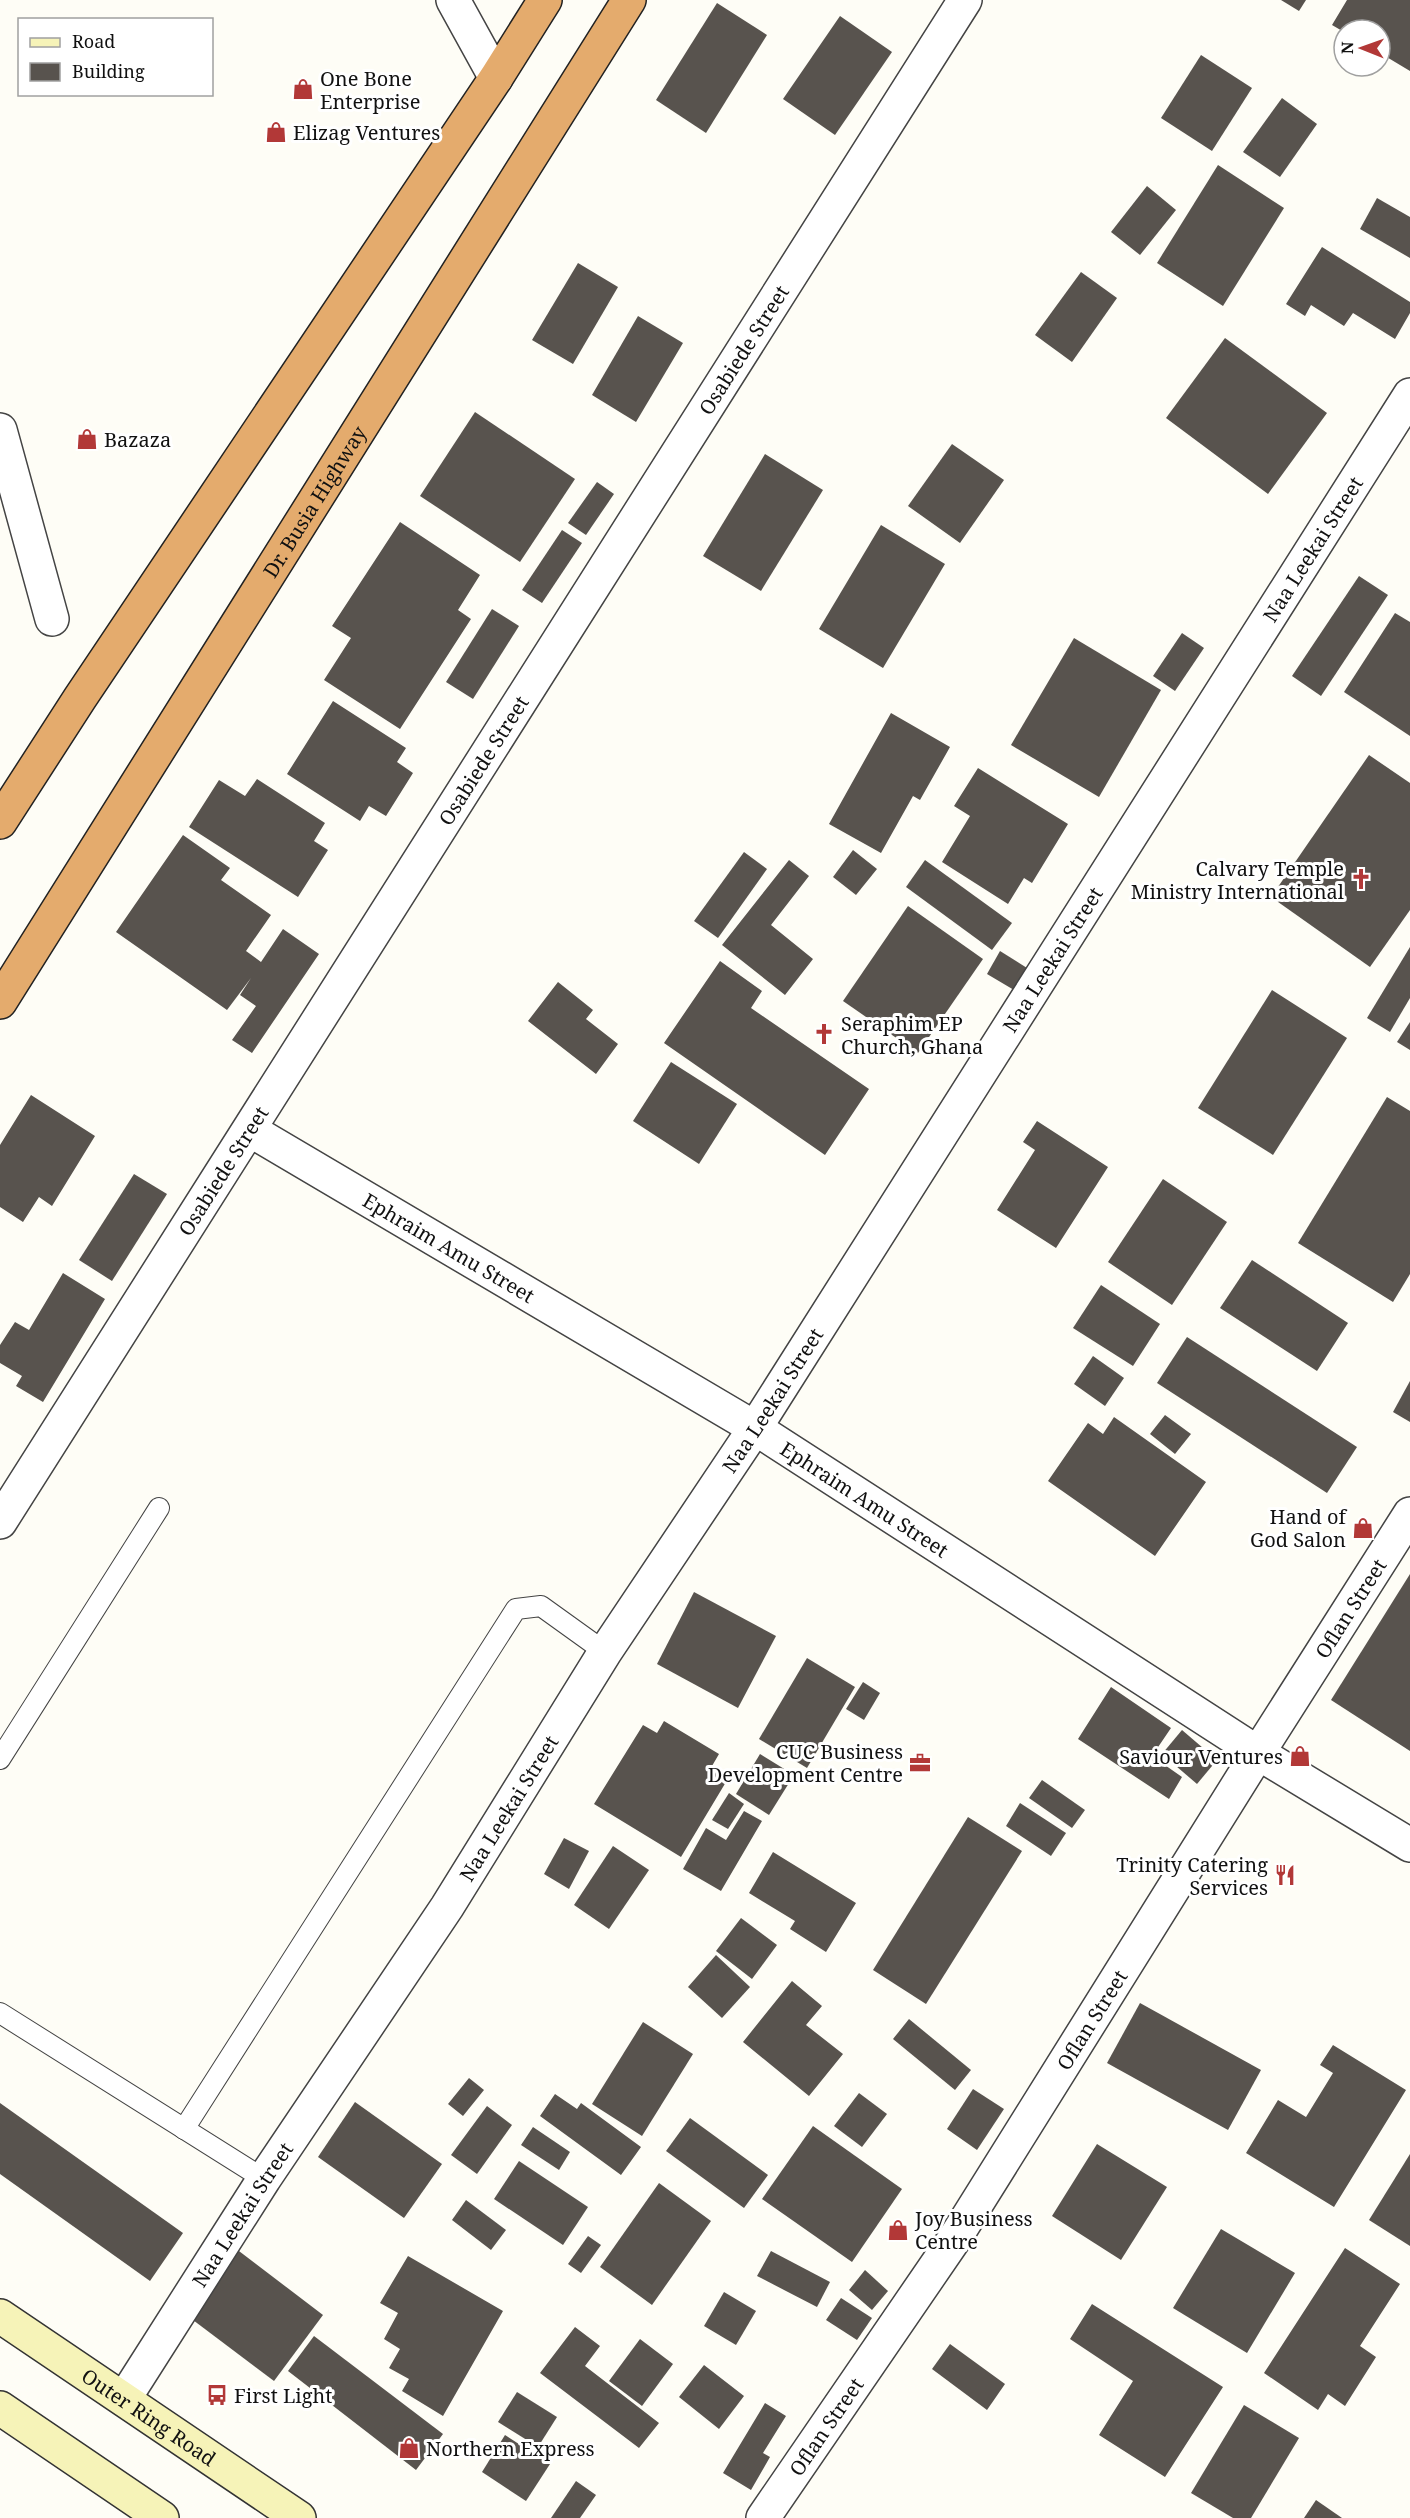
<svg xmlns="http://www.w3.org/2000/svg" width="1410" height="2518" font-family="'Noto Serif',serif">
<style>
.building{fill:#58534e}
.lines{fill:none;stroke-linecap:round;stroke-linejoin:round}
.lane-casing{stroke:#444;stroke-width:22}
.street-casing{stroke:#444;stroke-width:36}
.secondary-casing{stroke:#333;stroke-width:36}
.highway-casing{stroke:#222;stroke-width:36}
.lane{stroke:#fff;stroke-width:20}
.street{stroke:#fff;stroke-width:33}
.secondary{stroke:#f6f3b8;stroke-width:33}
.highway{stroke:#e4ab6d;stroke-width:33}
.labels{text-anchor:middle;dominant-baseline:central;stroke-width:6;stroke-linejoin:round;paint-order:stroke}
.poi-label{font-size:20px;fill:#111;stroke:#fff;text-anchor:start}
.street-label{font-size:20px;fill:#111;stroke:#fff}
</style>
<rect width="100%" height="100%" fill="#fefdf6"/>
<g class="building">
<polygon points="1281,0 1306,0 1299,11"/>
<polygon points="1347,0 1410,0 1410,71 1380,53 1380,30 1344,32 1332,25"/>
<polygon points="717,3 767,35 706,133 656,100"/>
<polygon points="840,16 892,52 835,135 783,99"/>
<polygon points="1201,55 1252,88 1212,151 1161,118"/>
<polygon points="1282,98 1317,124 1280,177 1243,152"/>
<polygon points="1218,165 1284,208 1223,306 1157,263"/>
<polygon points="1147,186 1176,210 1140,255 1111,232"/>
<polygon points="1377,198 1410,217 1410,258 1360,229"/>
<polygon points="1322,247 1410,302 1410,313 1395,339 1353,313 1344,326 1311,305 1305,316 1286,304"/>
<polygon points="578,263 618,287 573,364 532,340"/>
<polygon points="1081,272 1117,298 1072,362 1035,335"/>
<polygon points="638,316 683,343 636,422 592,395"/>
<polygon points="1225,338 1327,413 1268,494 1166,418"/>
<polygon points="475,412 575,479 520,562 420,496"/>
<polygon points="952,444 1004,480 960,543 908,506"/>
<polygon points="765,454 823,490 761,591 703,556"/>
<polygon points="597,482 614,494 586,535 568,523"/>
<polygon points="400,522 480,575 458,610 471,619 400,729 324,680 351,638 332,626"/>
<polygon points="881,525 945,564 883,668 819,629"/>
<polygon points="562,530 582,543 542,603 522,590"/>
<polygon points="1359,576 1388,595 1321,696 1292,676"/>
<polygon points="492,609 519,626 473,699 446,682"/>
<polygon points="1395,613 1410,622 1410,736 1344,692"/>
<polygon points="1182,633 1204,648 1175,691 1153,676"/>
<polygon points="1074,638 1161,690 1099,797 1011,745"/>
<polygon points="333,701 406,748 397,762 413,773 386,816 369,806 360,821 287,774"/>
<polygon points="891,713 950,747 920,800 913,796 881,853 829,824"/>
<polygon points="1369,755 1410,783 1410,910 1370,967 1271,897"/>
<polygon points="978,768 1068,824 1032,883 1024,878 1008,904 942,862 970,816 954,806"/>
<polygon points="257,779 325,823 314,841 328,850 298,897 189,827 219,780 245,796"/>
<polygon points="183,835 230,868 221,880 271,915 246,951 261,962 283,929 319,954 252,1053 232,1040 256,1006 240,995 251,978 227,1010 116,932"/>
<polygon points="853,850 877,869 856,895 833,877"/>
<polygon points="744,852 767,869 718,938 694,921"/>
<polygon points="789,860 809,876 771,925 813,959 785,995 722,945"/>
<polygon points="925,860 1012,923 992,950 906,887"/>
<polygon points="908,906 983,959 918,1053 843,1001"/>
<polygon points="1410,947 1410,998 1390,1032 1367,1018"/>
<polygon points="1000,951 1027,968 1014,990 987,974"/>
<polygon points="720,961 762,991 751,1008 869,1089 825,1155 664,1043"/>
<polygon points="558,982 593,1010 586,1019 618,1044 596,1074 528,1021"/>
<polygon points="1272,990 1347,1038 1273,1155 1198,1108"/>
<polygon points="1410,1022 1410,1050 1397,1042"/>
<polygon points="671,1062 737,1104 699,1164 633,1121"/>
<polygon points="31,1095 95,1136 52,1206 39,1197 23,1222 0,1207 0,1145"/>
<polygon points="1387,1097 1410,1111 1410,1274 1393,1302 1298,1243"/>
<polygon points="1037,1121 1108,1167 1056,1248 997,1210 1035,1150 1023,1142"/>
<polygon points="134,1174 167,1194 112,1281 79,1260"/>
<polygon points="1163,1179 1227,1222 1172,1305 1108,1262"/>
<polygon points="1252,1260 1348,1323 1317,1371 1220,1308"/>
<polygon points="63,1273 105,1299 43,1402 16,1386 22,1376 0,1363 0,1345 15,1322 29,1330"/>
<polygon points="1101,1285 1160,1324 1133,1366 1073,1328"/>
<polygon points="1187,1337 1357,1447 1327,1493 1157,1383"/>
<polygon points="1093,1356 1124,1378 1105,1406 1074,1384"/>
<polygon points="1410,1381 1410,1422 1393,1412"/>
<polygon points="1165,1415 1191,1434 1175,1454 1150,1434"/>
<polygon points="1114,1417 1206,1482 1155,1556 1048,1481 1088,1423 1103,1434"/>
<polygon points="1410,1574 1410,1751 1331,1700"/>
<polygon points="694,1592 776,1636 738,1708 657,1664"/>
<polygon points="807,1658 855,1687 807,1768 759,1739"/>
<polygon points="863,1682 880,1693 864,1720 846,1709"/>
<polygon points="1111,1687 1171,1728 1152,1756 1182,1777 1169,1799 1078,1739"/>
<polygon points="664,1721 719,1754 712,1766 729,1777 681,1857 594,1804 643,1725 657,1733"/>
<polygon points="1182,1730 1217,1760 1197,1784 1162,1754"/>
<polygon points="760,1754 794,1775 769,1815 736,1794"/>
<polygon points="1042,1780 1085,1810 1072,1828 1029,1798"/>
<polygon points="729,1793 744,1804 728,1829 712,1820"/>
<polygon points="1020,1803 1066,1833 1051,1856 1006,1826"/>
<polygon points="744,1811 762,1821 721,1891 683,1869 706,1828 726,1840"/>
<polygon points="968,1817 1022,1851 926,2004 873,1970"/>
<polygon points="564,1838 589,1851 569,1889 544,1874"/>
<polygon points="613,1846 649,1870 609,1929 574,1905"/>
<polygon points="773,1852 856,1903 826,1952 790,1929 795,1921 749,1893"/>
<polygon points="741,1918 777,1945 752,1979 716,1951"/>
<polygon points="716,1955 750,1987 722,2018 688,1987"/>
<polygon points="792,1981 822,2006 806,2025 843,2054 809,2096 743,2042"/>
<polygon points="1140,2003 1261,2070 1228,2130 1107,2063"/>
<polygon points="909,2019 971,2070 955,2090 893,2039"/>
<polygon points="643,2022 693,2054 642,2136 592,2104"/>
<polygon points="1333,2045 1406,2090 1334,2207 1246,2153 1278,2100 1306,2117 1333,2073 1320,2065"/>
<polygon points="469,2078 484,2090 463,2116 448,2104"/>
<polygon points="973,2089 1004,2109 977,2150 947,2129"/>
<polygon points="859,2093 887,2114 862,2147 834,2126"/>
<polygon points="555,2094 577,2109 581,2103 641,2147 621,2175 540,2116"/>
<polygon points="355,2102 442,2164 404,2218 318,2157"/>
<polygon points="0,2103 183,2233 150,2281 0,2174"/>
<polygon points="487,2106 512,2125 477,2174 451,2155"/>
<polygon points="690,2118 768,2175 744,2208 666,2151"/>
<polygon points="813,2126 902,2189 852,2262 762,2199"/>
<polygon points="533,2127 570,2152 559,2170 521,2145"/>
<polygon points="1097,2144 1167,2187 1121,2260 1052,2216"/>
<polygon points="1410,2154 1410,2246 1369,2220"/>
<polygon points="519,2161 588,2207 563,2245 494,2199"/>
<polygon points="659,2183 711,2221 652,2305 600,2267"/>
<polygon points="466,2200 506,2230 491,2250 452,2220"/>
<polygon points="1221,2229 1295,2273 1247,2353 1173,2308"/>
<polygon points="588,2236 601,2245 581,2273 568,2264"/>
<polygon points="235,2248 323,2315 274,2381 185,2314"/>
<polygon points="1345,2248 1400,2284 1360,2346 1376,2357 1345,2406 1328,2394 1318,2410 1264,2373"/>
<polygon points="771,2251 830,2282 817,2307 757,2276"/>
<polygon points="408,2256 503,2311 443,2416 402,2391 409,2379 389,2368 400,2349 384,2339 398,2313 380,2303"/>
<polygon points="865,2270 888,2291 872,2310 849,2290"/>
<polygon points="724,2292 756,2311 736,2345 704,2326"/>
<polygon points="841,2298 872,2318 857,2340 826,2320"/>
<polygon points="1092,2304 1223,2387 1165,2477 1099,2435 1133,2381 1070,2339"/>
<polygon points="575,2327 600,2346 585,2366 659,2423 639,2448 540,2373"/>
<polygon points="314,2336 443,2434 416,2470 288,2371"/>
<polygon points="640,2339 673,2364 642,2406 609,2381"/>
<polygon points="950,2344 1005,2384 987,2410 932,2369"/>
<polygon points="704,2365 744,2396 719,2429 679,2397"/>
<polygon points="517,2392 557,2417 538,2447 498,2422"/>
<polygon points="765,2403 786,2416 763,2453 770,2457 751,2490 723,2473"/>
<polygon points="1244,2405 1299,2438 1251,2518 1233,2518 1191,2493"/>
<polygon points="505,2435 550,2464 526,2501 482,2472"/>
<polygon points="576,2481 596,2495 580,2518 551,2518"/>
<polygon points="1316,2500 1342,2518 1304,2518"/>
</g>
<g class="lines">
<defs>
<g id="lane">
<polyline points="0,1759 159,1508"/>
<polyline points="0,2013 264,2179"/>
<polyline points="184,2129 516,1609 541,1606 605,1652"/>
</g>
<g id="street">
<polyline points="453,0 496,78"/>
<polyline points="0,430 52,619"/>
<path id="s1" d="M250,1130L755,1428L1258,1753L1410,1845"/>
<path id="s2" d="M0,1522L965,0"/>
<path id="s3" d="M124,2399L264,2179L447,1907L605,1652L755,1428L1410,395"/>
<path id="s4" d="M763,2518L955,2238L1258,1753L1410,1514"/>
</g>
<g id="secondary">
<path id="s5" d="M0,2316L299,2518"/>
<polyline points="0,2408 162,2518"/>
</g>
<g id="highway">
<polyline points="0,822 80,698 496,78 545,0"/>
<path id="s6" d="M0,1002L629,0"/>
</g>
</defs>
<use href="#lane" class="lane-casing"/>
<use href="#street" class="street-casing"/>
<use href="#secondary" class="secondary-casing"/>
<use href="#highway" class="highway-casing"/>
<use href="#lane" class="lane"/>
<use href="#street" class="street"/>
<use href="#secondary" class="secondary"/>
<use href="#highway" class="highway"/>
</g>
<defs>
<symbol id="shop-bare" viewBox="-9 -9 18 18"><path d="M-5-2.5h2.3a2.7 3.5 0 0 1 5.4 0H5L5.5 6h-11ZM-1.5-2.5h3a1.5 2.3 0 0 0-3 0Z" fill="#b23837" stroke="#fff" stroke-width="2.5" paint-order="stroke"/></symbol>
<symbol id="church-bare" viewBox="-9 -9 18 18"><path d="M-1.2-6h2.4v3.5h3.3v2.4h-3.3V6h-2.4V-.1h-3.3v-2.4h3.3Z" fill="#b23837" stroke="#fff" stroke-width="2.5" paint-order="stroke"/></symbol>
<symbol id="office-bare" viewBox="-9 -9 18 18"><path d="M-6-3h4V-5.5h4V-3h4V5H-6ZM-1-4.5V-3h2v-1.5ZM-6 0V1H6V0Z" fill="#b23837" stroke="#fff" stroke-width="2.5" paint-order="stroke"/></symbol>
<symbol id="restaurant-bare" viewBox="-9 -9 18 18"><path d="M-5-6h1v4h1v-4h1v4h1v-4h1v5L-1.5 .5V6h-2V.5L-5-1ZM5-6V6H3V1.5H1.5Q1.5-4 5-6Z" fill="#b23837" stroke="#fff" stroke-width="2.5" paint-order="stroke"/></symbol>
<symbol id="bus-bare" viewBox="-9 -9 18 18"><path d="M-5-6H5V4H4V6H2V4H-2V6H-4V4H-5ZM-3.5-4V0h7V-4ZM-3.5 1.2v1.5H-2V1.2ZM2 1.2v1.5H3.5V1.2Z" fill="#b23837" stroke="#fff" stroke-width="2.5" paint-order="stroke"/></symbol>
</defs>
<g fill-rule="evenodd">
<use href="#shop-bare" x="288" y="74" width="30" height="30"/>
<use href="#shop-bare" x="261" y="117" width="30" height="30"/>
<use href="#shop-bare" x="72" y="424" width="30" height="30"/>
<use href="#church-bare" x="1346" y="864" width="30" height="30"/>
<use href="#church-bare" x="809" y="1019" width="30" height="30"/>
<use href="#shop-bare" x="1348" y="1513" width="30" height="30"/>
<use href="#shop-bare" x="1285" y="1741" width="30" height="30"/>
<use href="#office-bare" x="905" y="1748" width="30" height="30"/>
<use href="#restaurant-bare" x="1270" y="1860" width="30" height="30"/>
<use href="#shop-bare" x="883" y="2215" width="30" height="30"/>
<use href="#bus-bare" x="202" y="2380" width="30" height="30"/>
<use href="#shop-bare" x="394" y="2433" width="30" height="30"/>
</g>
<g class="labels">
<g class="poi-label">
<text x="320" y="78">One Bone<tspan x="320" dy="23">Enterprise</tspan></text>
<text x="293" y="132">Elizag Ventures</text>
<text x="104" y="439">Bazaza</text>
<text x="1344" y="868" text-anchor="end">Calvary Temple<tspan x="1344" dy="23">Ministry International</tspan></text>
<text x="841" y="1023">Seraphim EP<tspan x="841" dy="23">Church, Ghana</tspan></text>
<text x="1346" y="1516" text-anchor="end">Hand of<tspan x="1346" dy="23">God Salon</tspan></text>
<text x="903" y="1751" text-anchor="end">CUC Business<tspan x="903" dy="23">Development Centre</tspan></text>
<text x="1283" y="1756" text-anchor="end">Saviour Ventures</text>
<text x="1268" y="1864" text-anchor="end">Trinity Catering<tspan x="1268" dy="23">Services</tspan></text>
<text x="915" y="2218">Joy Business<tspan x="915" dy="23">Centre</tspan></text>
<text x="234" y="2395">First Light</text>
<text x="426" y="2448">Northern Express</text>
</g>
<g class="street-label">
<text stroke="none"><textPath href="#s2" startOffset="1388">Osabiede Street</textPath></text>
<text stroke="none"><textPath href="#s6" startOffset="591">Dr. Busia Highway</textPath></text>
<text stroke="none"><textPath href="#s3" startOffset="2199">Naa Leekai Street</textPath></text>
<text stroke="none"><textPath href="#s2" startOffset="902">Osabiede Street</textPath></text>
<text stroke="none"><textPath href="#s3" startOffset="1713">Naa Leekai Street</textPath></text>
<text stroke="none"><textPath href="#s2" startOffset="416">Osabiede Street</textPath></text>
<text stroke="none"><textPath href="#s1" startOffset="231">Ephraim Amu Street</textPath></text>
<text stroke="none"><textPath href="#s3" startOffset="1191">Naa Leekai Street</textPath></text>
<text stroke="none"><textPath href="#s1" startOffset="717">Ephraim Amu Street</textPath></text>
<text stroke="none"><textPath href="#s4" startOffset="1083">Oflan Street</textPath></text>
<text stroke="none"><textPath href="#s3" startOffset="705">Naa Leekai Street</textPath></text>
<text stroke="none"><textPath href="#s4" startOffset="597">Oflan Street</textPath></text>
<text stroke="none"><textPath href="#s3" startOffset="219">Naa Leekai Street</textPath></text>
<text stroke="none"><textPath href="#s5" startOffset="180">Outer Ring Road</textPath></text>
<text stroke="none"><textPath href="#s4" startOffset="111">Oflan Street</textPath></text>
</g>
</g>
<rect x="18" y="18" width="195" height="78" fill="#ffffff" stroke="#a0a0a0" stroke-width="1.5"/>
<rect x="30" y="38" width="30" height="9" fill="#f6f3b8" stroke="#a0a0a0" stroke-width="1.5"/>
<text x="72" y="48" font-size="18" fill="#111111">Road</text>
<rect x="30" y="63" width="30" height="18" fill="#58534e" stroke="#a0a0a0" stroke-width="1.5"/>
<text x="72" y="78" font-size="18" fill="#111111">Building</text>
<g transform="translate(1362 48) rotate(271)"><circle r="28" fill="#ffffff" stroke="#a0a0a0" stroke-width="1.5"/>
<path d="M0-4.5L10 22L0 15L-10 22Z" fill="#b23837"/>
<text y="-9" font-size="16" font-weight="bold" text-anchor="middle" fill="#111111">N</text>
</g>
</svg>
